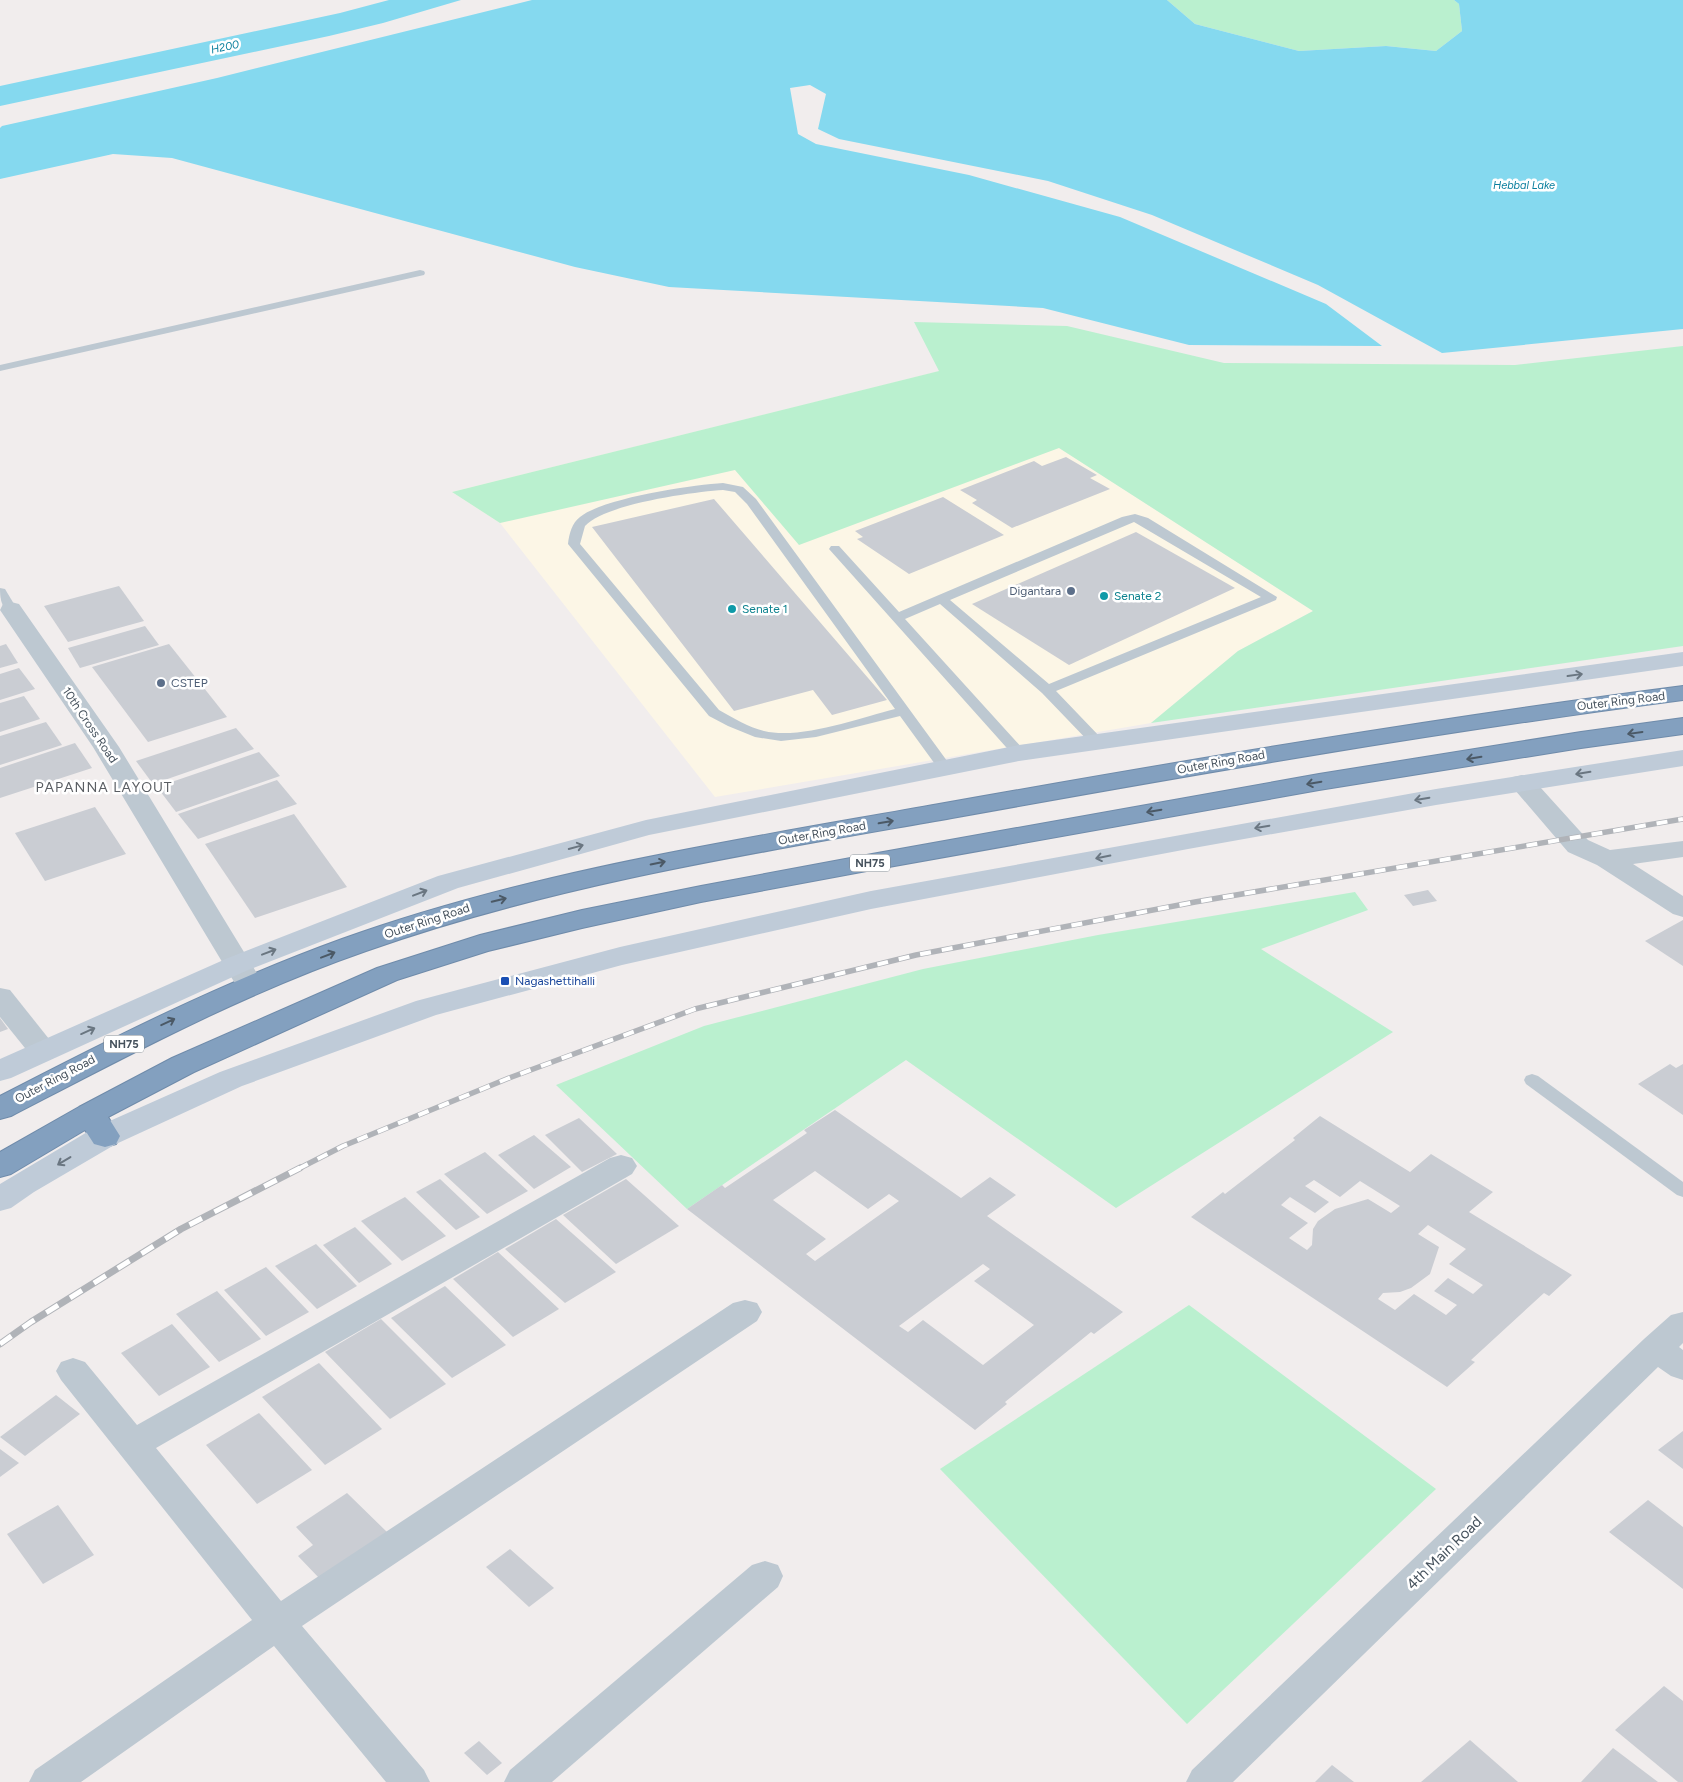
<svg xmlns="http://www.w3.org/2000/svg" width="1683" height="1782" font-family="Figtree,sans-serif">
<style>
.commercial{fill:#fcf6e6}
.green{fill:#baf0cf}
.water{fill:#85d9ef}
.building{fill:#cacdd3;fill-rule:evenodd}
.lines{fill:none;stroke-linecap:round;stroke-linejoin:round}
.highway-casing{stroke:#6f8baa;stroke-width:2}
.lane{fill:#bdc8d1;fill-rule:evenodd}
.street{fill:#bdc8d1;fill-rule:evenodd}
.secondary{fill:#bfcbd8;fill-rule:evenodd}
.highway{fill:#83a0bf;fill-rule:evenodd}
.rail-far1-casing{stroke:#b0b3b8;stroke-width:5.5}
.rail-casing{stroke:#b0b3b8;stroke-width:7}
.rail-far1{stroke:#fff;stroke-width:4;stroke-dasharray:11;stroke-linecap:butt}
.rail{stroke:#fff;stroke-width:5;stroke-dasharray:14;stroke-linecap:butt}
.oneway{stroke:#6a7681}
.oneway2{stroke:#4b5966}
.service-dot{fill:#5c6f8a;stroke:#fff;stroke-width:2}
.culture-dot{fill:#0f9aa8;stroke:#fff;stroke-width:2}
.transit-dot{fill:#1a4fb4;stroke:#fff;stroke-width:2}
.labels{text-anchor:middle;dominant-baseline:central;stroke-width:5;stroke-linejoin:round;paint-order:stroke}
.far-water-label{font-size:11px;font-style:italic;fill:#087e9d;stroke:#fff}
.shield{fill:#fff;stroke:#7d858d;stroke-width:1}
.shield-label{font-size:11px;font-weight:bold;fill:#45515c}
.service-label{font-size:12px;fill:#4e5e75;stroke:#fff;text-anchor:end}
.culture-label{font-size:12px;fill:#0d838f;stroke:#fff;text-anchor:start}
.street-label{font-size:12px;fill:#45515c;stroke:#fff}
.transit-label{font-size:12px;fill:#164399;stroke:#fff;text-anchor:start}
.neighbourhood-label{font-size:14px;letter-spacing:1px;fill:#5a5e63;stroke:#fff}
.near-street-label{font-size:15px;fill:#45515c;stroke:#fff}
</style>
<rect width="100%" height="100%" fill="#f1eded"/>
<polygon class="commercial" points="940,371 1313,611 1238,651 1151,723 715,797 500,523 452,492"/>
<g class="green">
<polygon points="1167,0 1454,0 1459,4 1462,31 1436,51 1386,46 1299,51 1195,24"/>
<polygon points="914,322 1067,326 1224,363 1515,365 1683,346 1683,646 1151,723 1238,651 1313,611 1059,448 799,545 735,470 500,523 452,492 939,371"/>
<polygon points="1355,892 1368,910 1261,949 1393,1032 1116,1208 906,1060 687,1209 556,1085 704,1026 923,969 1098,935"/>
<polygon points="1189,1305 1436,1489 1187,1724 940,1469"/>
</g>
<g class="water">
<polygon points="389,0 461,0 383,23 329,36 0,106 0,86 340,13"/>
<polygon points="532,0 1167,0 1195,24 1299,51 1386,46 1436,51 1462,31 1459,4 1454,0 1683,0 1683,329 1442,353 1318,285 1152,215 1048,181 839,139 818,129 826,94 810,85 790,88 798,134 816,144 969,175 1120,217 1326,304 1382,346 1189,345 1043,308 669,287 575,267 172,158 113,154 0,179 0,128 2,126 217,78"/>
</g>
<g class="building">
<polygon points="1066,457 1097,475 1090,478 1110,489 1012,528 972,503 977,500 960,490 1034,461 1042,466"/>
<polygon points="943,497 1004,535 909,574 857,539 863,537 855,531"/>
<polygon points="714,499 887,700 832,715 813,690 734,711 592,527"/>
<polygon points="1136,532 1235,588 1069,665 972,604"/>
<polygon points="119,586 144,621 68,642 44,606"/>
<polygon points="145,626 159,645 80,668 68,648"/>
<polygon points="6,644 18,663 0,668 0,646"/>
<polygon points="169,644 227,717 148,742 92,667"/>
<polygon points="19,668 35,689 0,700 0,674"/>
<polygon points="24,696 40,719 0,732 0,703"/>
<polygon points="46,722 62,745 0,765 0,736"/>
<polygon points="236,728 254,749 153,784 136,761"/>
<polygon points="75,743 92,768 0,798 0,768"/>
<polygon points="259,752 280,776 176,812 157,787"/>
<polygon points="277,780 297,804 198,839 178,814"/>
<polygon points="95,807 126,854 45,881 15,833"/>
<polygon points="294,814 347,887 255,918 205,844"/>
<polygon points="1428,890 1437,901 1413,906 1404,895"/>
<polygon points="1683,920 1683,966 1645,941"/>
<polygon points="0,1018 8,1029 0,1032"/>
<polygon points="1670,1064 1676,1068 1683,1064 1683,1115 1638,1084"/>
<path d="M835,1110L961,1198L990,1177L1016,1195L987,1216L1123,1312L1094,1334L1091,1332L1005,1402L1007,1404L975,1430L687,1209L722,1185L725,1188L807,1133L804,1130ZM815,1171L868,1209L889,1194L899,1201L815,1261L806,1254L826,1239L773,1200ZM983,1264L990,1269L974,1281L1034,1325L983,1365L923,1320L908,1332L899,1326Z"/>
<path d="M1320,1116L1410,1172L1431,1154L1493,1192L1469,1212L1572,1275L1549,1296L1544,1293L1471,1360L1475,1362L1447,1387L1191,1217L1223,1192L1225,1194L1295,1140L1293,1138ZM1314,1180L1340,1197L1360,1181L1400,1206L1391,1213L1368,1199L1335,1209L1318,1221L1313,1229L1312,1245L1307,1250L1289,1238L1308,1223L1281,1205L1290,1197L1315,1213L1329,1202L1305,1186ZM1428,1225L1466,1249L1449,1264L1483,1285L1473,1294L1448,1278L1434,1291L1457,1305L1446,1315L1414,1294L1395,1310L1378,1299L1383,1293L1400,1292L1411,1288L1430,1274L1439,1247L1418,1234Z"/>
<polygon points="579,1118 617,1154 582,1172 545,1135"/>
<polygon points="534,1135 571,1167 534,1189 498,1155"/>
<polygon points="485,1152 528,1191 487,1214 444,1174"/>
<polygon points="440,1179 480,1217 456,1230 416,1192"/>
<polygon points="626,1179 679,1226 616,1264 563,1215"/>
<polygon points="405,1197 446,1236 402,1261 361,1221"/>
<polygon points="556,1219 616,1272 565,1303 505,1249"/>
<polygon points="355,1227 392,1264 359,1283 323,1245"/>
<polygon points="316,1244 357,1286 317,1309 275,1266"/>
<polygon points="498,1252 559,1309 513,1337 453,1279"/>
<polygon points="266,1267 309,1312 266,1336 224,1290"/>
<polygon points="445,1286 506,1345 452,1378 391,1318"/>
<polygon points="217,1291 261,1339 219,1362 176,1314"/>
<polygon points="381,1319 446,1384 390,1419 325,1352"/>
<polygon points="172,1324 210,1367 159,1396 121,1353"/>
<polygon points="319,1363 382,1429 325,1465 262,1397"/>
<polygon points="56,1395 80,1414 25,1456 0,1437"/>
<polygon points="259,1413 312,1470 257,1504 206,1445"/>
<polygon points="1683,1431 1683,1469 1658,1450"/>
<polygon points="0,1449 19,1463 0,1477"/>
<polygon points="347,1493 388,1533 320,1579 298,1556 313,1545 296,1527"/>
<polygon points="1648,1500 1683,1527 1683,1589 1609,1532"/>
<polygon points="58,1505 94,1555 43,1584 7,1534"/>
<polygon points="510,1549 554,1588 529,1607 486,1567"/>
<polygon points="1664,1686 1683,1701 1683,1782 1678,1782 1615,1730"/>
<polygon points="1470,1740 1518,1782 1421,1782"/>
<polygon points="479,1741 502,1763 487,1775 464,1753"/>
<polygon points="1613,1748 1658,1782 1581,1782"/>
<polygon points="1332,1765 1354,1782 1315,1782"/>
</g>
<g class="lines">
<defs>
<g id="highway">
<path d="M1683,686V700C1438,732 1195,774 952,818C754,853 556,884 366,951C242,994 127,1056 11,1116L0,1119V1096C112,1038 223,982 342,939C535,870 738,840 939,804C1187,760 1434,718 1683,686Z"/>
<polygon points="1683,718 1683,734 1581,748 1319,790 872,870 701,902 582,928 488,951 397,980 194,1072 108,1117 120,1136 116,1144 105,1147 94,1144 85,1130 11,1174 0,1177 0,1152 79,1107 172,1058 377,968 480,935 582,910 701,886 872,854 1319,774 1581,732"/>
</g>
</defs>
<use href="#highway" class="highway-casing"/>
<g class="lane">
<polygon points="420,270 424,271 425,273 424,275 0,371 0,365"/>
<path d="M723,483L743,487L756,499L950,765L952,768L950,771H940L900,716L816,737L781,741L755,737L728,726L709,716L568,544C569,534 572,523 580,517C603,498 692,485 723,483ZM723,490L735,492L747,504L895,709C859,718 800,740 764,731C748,727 733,718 719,710L580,544L585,526C605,504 692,492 723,490Z"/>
<path d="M1135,514L1148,518L1277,597L1276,600L1056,691L1102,739L1104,742L1102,745H1092L1042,693L940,604L905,619L1024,750L1026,753L1019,757L1014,756L829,549L831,546H839L899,612L1122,517ZM1134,522L1261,597L1049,684L950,600Z"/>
<path d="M0,588L5,589L17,609L16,612H6C1,603 0,598 0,588Z"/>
<polygon points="1532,1074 1538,1076 1683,1182 1683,1197 1677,1195 1526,1084 1524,1080 1526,1076"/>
</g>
<g class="street">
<polygon points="11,602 19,604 119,747 264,985 260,992 250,994 240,992 236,985 93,747 0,610 3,604"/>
<polygon points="1522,775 1531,777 1588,840 1610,850 1683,841 1683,857 1633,864 1683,896 1683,917 1673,914 1597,865 1568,852 1509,783 1513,777"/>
<polygon points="0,988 10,990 53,1044 58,1051 53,1058 43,1061 33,1058 0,1017"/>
<polygon points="621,1155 632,1158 637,1166 632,1174 156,1448 281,1601 733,1303 745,1300 757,1303 762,1312 757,1321 302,1626 424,1770 430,1782 386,1782 274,1646 81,1782 29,1782 35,1770 252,1620 61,1380 56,1371 61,1362 73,1358 85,1362 137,1425 610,1158"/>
<polygon points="1683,1312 1683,1343 1679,1347 1683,1350 1683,1380 1671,1376 1658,1367 1233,1782 1186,1782 1192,1770 1644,1339 1671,1315"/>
<polygon points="765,1561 778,1565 783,1576 778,1587 552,1782 504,1782 510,1770 752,1565"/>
</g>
<g class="secondary">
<polygon points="1683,652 1683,666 1019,761 649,835 458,888 248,970 11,1078 0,1081 0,1059 228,958 438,876 646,820 1019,745"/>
<polygon points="1683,750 1683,766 1436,805 1188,849 871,909 622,965 436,1015 242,1086 116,1144 34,1192 11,1208 0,1211 0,1184 94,1128 220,1072 416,1001 620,947 871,891 1436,789"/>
</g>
<use href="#highway" class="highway"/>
<defs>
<polyline id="rail-far1" points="298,1169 343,1146 509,1078 695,1009 916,955 1195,902 1683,819"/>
<polyline id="rail" points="0,1344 31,1322 181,1229 300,1168"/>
</defs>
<use href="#rail-far1" class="rail-far1-casing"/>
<use href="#rail" class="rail-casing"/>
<use href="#rail-far1" class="rail-far1"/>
<use href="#rail" class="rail"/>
</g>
<defs><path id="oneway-shaft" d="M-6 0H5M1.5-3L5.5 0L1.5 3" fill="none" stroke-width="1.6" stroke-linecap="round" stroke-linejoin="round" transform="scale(1.25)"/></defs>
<g class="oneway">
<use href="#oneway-shaft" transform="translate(1575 675) rotate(-8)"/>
<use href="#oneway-shaft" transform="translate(1583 773) rotate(171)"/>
<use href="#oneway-shaft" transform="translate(1422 799) rotate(170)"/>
<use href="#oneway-shaft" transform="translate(1262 827) rotate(170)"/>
<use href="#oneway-shaft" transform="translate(576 847) rotate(-15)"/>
<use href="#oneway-shaft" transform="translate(1103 857) rotate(169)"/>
<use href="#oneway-shaft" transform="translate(420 893) rotate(-21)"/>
<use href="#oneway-shaft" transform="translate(269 952) rotate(-21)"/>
<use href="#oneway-shaft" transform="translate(88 1031) rotate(-24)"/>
<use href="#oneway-shaft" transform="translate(64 1161) rotate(149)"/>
</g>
<g class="oneway2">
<use href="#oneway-shaft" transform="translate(1635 733) rotate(172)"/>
<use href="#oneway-shaft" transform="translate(1474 758) rotate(171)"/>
<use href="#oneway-shaft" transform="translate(1314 783) rotate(170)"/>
<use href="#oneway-shaft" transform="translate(1154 811) rotate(170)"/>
<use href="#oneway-shaft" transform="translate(886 822) rotate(-10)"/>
<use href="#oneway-shaft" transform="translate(658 863) rotate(-12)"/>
<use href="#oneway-shaft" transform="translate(499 900) rotate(-14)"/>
<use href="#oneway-shaft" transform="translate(328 955) rotate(-21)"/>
<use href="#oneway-shaft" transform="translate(168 1022) rotate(-25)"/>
</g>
<g class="service-dot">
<circle cx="1071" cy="591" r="5"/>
<circle cx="161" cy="683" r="5"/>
</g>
<g class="culture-dot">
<circle cx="1104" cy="596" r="5"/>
<circle cx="732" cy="609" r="5"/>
</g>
<rect class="transit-dot" x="500" y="976" width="10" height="10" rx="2.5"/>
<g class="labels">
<g class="far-water-label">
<text transform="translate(225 47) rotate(-12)">H200</text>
<text x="1524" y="185">Hebbal Lake</text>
</g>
<g class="shield">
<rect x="850" y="854.5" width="40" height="17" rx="4"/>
<rect x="104" y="1035.5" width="40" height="17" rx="4"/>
</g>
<g class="shield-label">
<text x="870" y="863">NH75</text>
<text x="124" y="1044">NH75</text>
</g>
<g class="service-label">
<text x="1061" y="591">Digantara</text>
<text x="171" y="683" text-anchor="start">CSTEP</text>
</g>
<g class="culture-label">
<text x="1114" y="596">Senate 2</text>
<text x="742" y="609">Senate 1</text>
</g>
<g class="street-label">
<text transform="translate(1621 701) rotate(-7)">Outer Ring Road</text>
<text transform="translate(90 725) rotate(56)">10th Cross Road</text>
<text transform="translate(1221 762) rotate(-10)">Outer Ring Road</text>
<text transform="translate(822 833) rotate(-10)">Outer Ring Road</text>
<text transform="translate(427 921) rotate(-18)">Outer Ring Road</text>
<text transform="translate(55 1079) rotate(-28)">Outer Ring Road</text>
</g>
<g class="transit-label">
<text x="515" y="981">Nagashettihalli</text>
</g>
<g class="neighbourhood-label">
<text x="104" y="787">PAPANNA LAYOUT</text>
</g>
<g class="near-street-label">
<text transform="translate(1444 1553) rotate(-44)">4th Main Road</text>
</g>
</g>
</svg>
